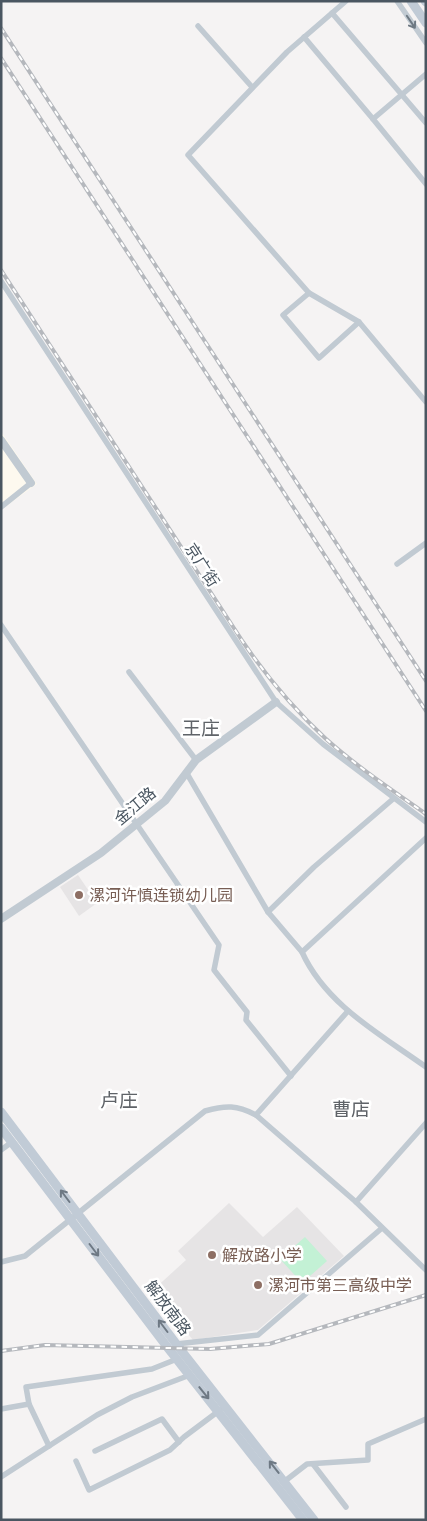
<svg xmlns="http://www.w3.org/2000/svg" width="427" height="1521" font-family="Poppins,'Noto Sans SC',sans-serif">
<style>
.commercial{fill:#fdf9ef}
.education{fill:#e6e4e5}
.green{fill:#c3f1d5}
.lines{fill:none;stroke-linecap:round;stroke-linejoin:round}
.minor{stroke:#c1cad2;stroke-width:5.5}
.tertiary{stroke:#c1cad2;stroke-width:8}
.secondary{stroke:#c1cbd6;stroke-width:9}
.rail-casing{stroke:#b5b8bd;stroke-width:4}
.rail{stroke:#fff;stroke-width:2;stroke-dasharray:5.5;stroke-linecap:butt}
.oneway{stroke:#6e7983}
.oneway2{stroke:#6e7984}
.education-dot{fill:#8d6e63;stroke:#fff;stroke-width:2}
.labels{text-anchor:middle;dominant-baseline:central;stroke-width:5;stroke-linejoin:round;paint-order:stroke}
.street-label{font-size:16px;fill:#4a5661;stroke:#fff}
.education-label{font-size:16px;fill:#785e54;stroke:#fff;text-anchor:start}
.quarter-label{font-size:19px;fill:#5f6368;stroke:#fff}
</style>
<rect width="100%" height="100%" fill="#f5f3f3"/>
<polygon class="commercial" points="1,431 37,484 1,510"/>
<g class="education">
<polygon points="78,875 97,903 79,916 60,887"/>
<polygon points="229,1203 263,1237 297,1207 344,1256 258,1330 193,1340 152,1291 186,1260 178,1251"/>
</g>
<polygon class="green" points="305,1237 327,1261 302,1283 280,1259"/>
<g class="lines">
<g class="minor">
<polyline points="346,1 287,52 188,155 309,293 359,322 426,402"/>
<polyline points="397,1 426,43"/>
<polyline points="332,13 426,123"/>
<polyline points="198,26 252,87"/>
<polyline points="304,37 373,119"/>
<polyline points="426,74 373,119 426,184"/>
<polyline points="1,281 276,702 323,744 426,822"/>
<polyline points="309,293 283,315 319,358 359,322"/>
<polyline points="1,507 31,483"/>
<polyline points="397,564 426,543"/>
<polyline points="1,625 219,945 214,970 247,1012 246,1020 291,1076"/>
<polyline points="129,672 196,760"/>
<polyline points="186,772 268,912 314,867 393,799"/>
<polyline points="268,912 302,952 426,838"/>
<path d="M302,952C326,1005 380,1034 426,1067"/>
<polyline points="348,1011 256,1115 356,1202"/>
<polyline points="426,1123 356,1202 426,1270"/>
<polyline points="1,1150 12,1142"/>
<path d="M1,1262L25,1256L205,1111C226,1105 237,1105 256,1115"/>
<polyline points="176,1344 258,1335 382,1228"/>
<polyline points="29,1404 49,1446"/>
<polyline points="1,1409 29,1404 26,1387 152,1369 177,1359"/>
<polyline points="95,1451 162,1419 179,1442"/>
<polyline points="76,1461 89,1490 170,1450 184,1437 220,1410"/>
<polyline points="313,1464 346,1507"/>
<polyline points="1,1477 97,1415 132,1397 190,1375"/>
<polyline points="285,1481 307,1464 368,1460 368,1444 426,1419"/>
</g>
<g class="tertiary">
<polyline points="1,440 31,483"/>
<polyline points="1,919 101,853 165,801 196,760 276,702"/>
</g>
<g class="secondary">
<polyline points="411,1 426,23"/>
<polyline points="425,1 426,2"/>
<polyline points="1,1112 180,1349 314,1520"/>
<polyline points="1,1128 168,1348 303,1520"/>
</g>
<defs>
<g id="rail">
<polyline points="1,28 426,681"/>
<polyline points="1,58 426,711"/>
<path d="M1,270L243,642C267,677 294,709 325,738C356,766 392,790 426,814"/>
<polyline points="1,1351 45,1345 210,1349 269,1344 426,1295"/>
</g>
</defs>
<use href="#rail" class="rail-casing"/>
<use href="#rail" class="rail"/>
</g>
<defs><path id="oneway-shaft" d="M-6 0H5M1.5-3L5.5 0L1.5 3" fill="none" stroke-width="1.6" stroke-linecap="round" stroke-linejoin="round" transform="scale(1.25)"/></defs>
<use class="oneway" href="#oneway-shaft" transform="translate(411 22) rotate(56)"/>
<g class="oneway2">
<use href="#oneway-shaft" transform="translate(65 1196) rotate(-127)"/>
<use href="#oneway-shaft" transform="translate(94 1250) rotate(53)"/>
<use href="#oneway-shaft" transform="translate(163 1326) rotate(-127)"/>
<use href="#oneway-shaft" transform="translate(204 1393) rotate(51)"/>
<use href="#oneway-shaft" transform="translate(274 1467) rotate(-128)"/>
</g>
<g class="education-dot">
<circle cx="79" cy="895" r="5"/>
<circle cx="212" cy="1255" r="5"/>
<circle cx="258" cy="1285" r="5"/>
</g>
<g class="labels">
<g class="street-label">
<text transform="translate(202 565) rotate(57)">京广街</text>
<text transform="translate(135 806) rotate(-40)">金江路</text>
<text transform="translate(168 1308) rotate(53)">解放南路</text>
</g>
<g class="education-label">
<text x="89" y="895">漯河许慎连锁幼儿园</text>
<text x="222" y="1255">解放路小学</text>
<text x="268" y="1285">漯河市第三高级中学</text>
</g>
<g class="quarter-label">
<text x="201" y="728">王庄</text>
<text x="119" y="1100">卢庄</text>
<text x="351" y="1109">曹店</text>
</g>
</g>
<rect width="427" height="1521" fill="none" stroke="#4a5661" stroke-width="5"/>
</svg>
